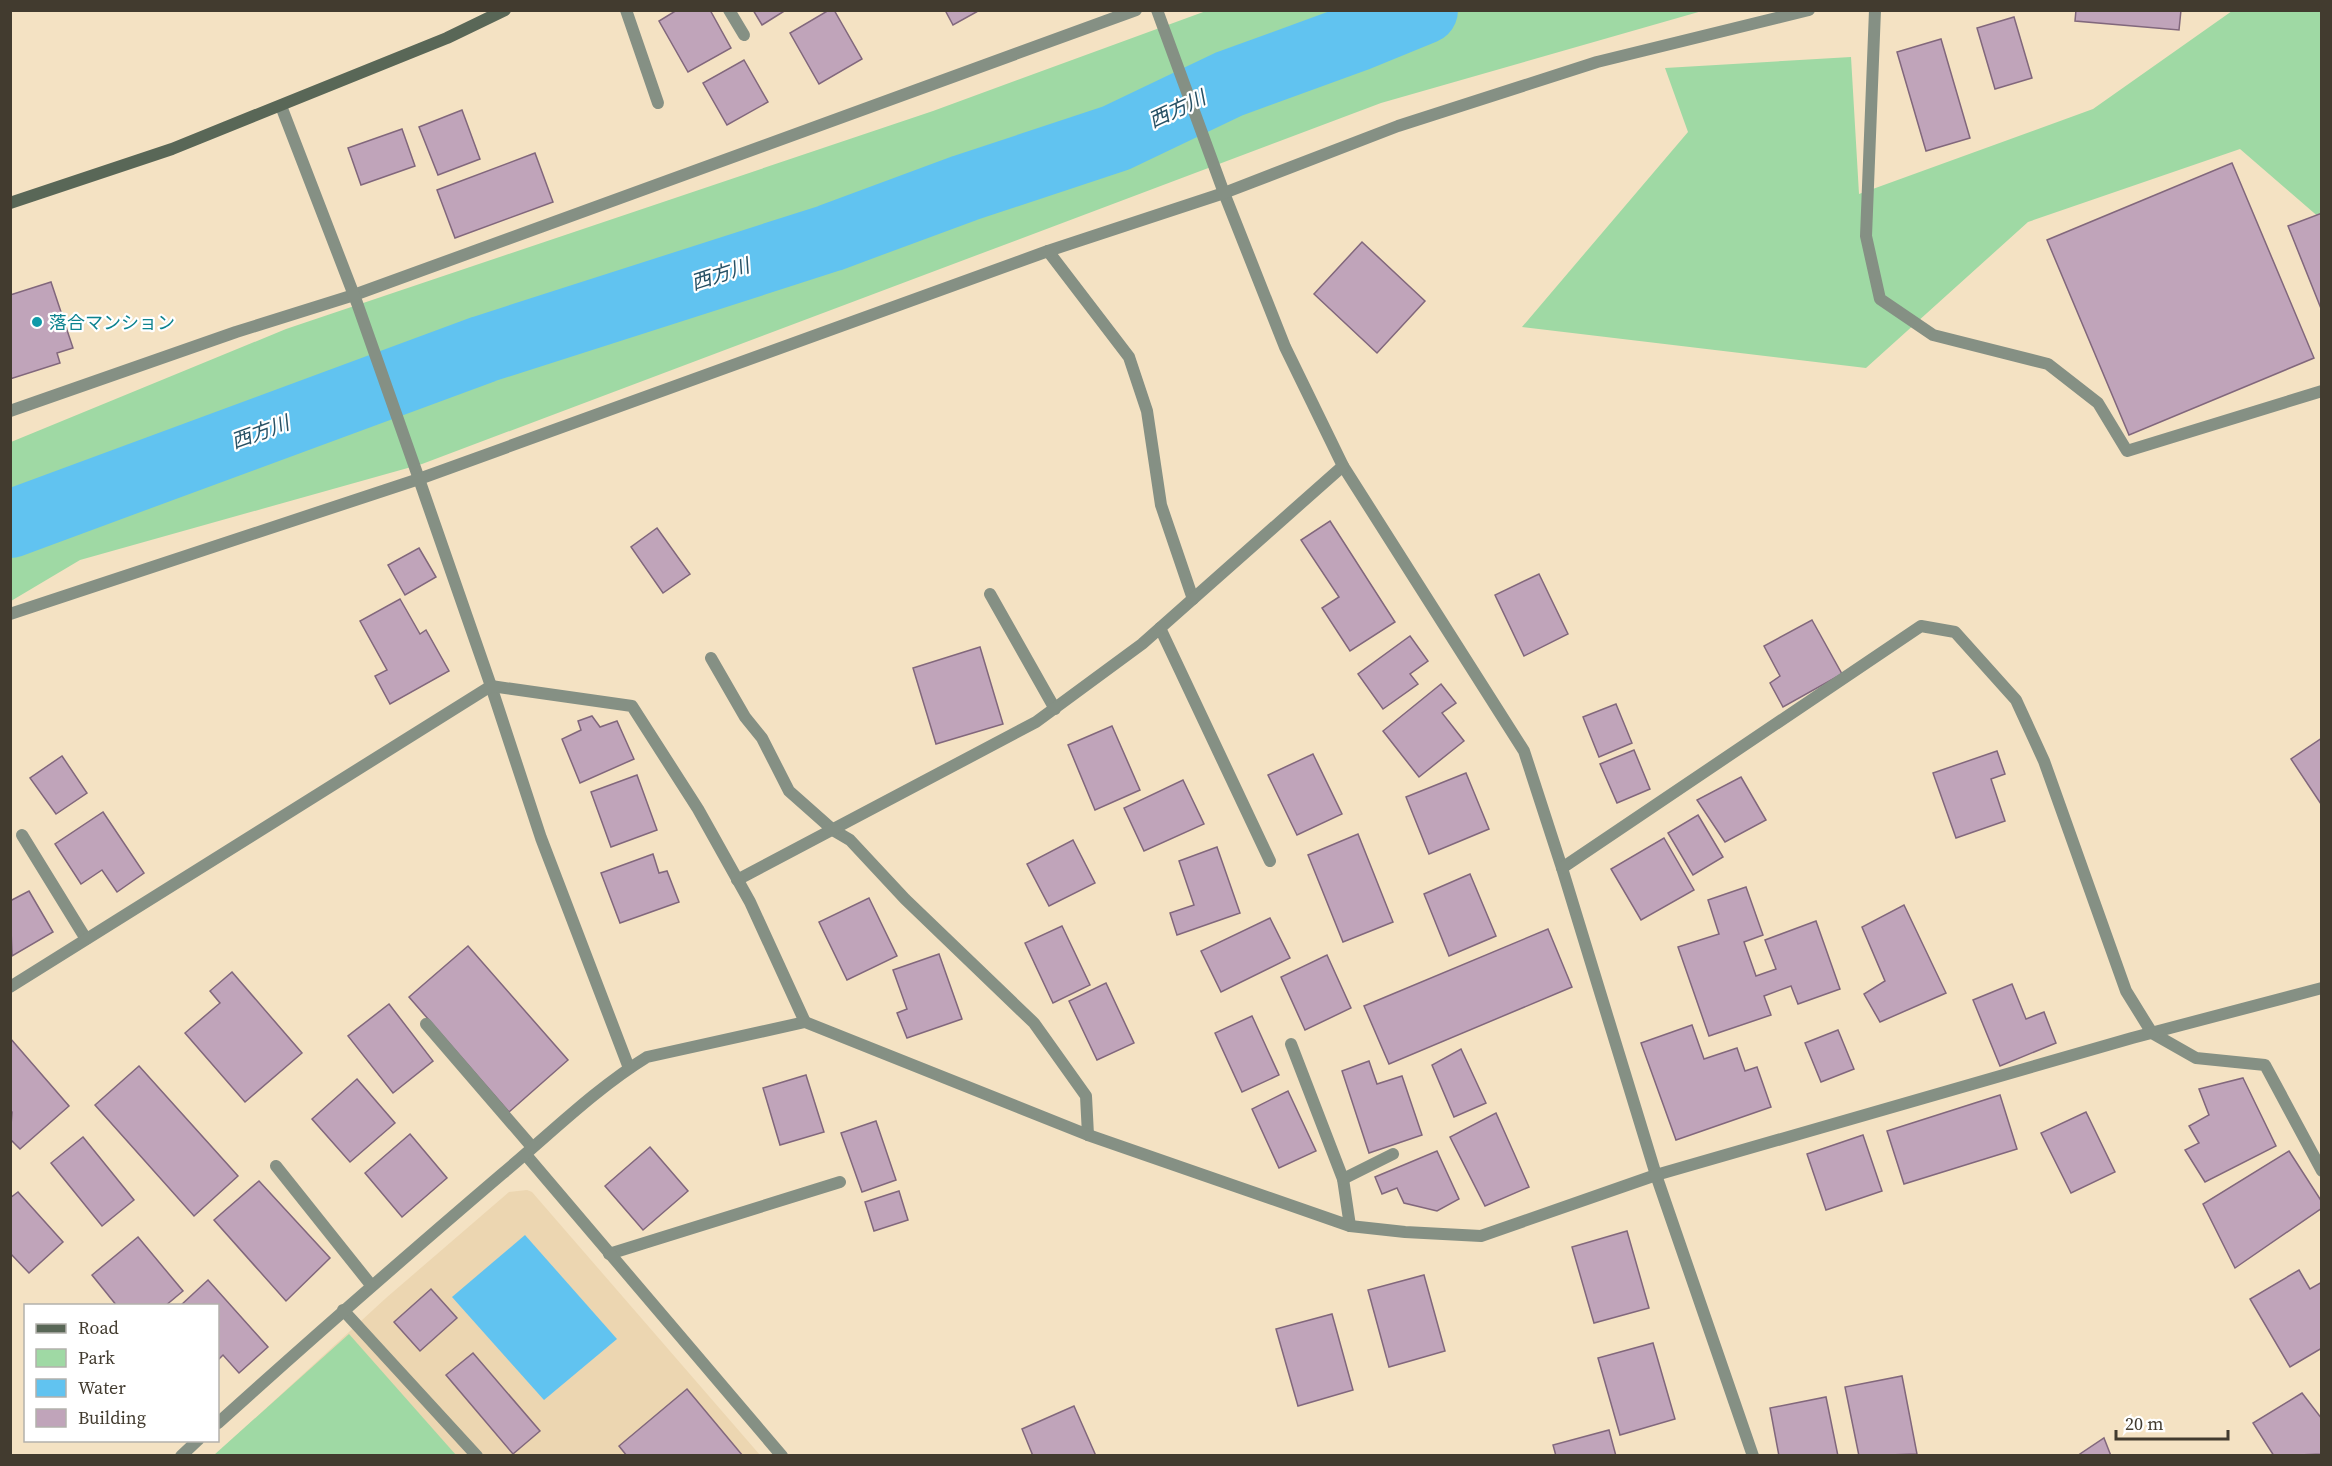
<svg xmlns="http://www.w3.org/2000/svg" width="2332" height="1466" font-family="'Source Serif 4','Noto Sans JP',serif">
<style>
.built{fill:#ecd6b1}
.green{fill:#9fd9a4}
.water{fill:#61c3f0}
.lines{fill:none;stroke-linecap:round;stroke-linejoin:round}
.river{stroke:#61c3f0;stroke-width:68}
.building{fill:#c0a4ba;stroke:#81677c;stroke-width:1.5}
.lane{stroke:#859084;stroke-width:12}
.street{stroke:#859084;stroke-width:12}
.secondary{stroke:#596757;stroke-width:12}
.culture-dot{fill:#0f9aa8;stroke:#fff;stroke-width:2}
.labels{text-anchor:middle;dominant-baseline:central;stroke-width:4.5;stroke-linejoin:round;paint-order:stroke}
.culture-label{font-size:18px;fill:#0d838f;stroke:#fff;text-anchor:start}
.water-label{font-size:20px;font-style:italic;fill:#275165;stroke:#fff}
</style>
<rect width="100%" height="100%" fill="#f4e2c3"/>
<polygon class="built" points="527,1190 532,1192 760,1455 214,1456 386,1298 509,1192"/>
<g class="green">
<polygon points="1206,11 1702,11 1381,103 422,464 80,560 11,601 11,442 286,329 933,111"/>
<polygon points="2232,11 2321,11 2321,219 2240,149 2028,222 1866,368 1522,327 1688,132 1665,68 1851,57 1859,194 2093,109"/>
<polygon points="349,1334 456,1455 214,1455"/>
</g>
<polygon class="water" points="525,1235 617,1339 544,1400 452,1297"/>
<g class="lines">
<polyline class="river" points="10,524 484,349 830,238 965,188 1116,138 1229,84 1358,37 1424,10"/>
</g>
<g class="building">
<polygon points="677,10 710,10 731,48 688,72 659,21"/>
<polygon points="753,10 786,10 762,25"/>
<polygon points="829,10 834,10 862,59 819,84 790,33"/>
<polygon points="945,10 980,10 953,25"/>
<polygon points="2076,10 2181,10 2179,30 2075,21"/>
<polygon points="2014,17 2032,78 1995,89 1977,28"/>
<polygon points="1941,39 1970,138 1926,151 1897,52"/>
<polygon points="744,60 768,102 727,125 703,83"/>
<polygon points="462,110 480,159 438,175 419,127"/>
<polygon points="402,129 415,166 361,185 348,148"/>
<polygon points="535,153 553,202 455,238 437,190"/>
<polygon points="2232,163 2314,358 2129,435 2047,240"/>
<polygon points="2322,213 2322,311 2288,226"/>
<polygon points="1362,242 1425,301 1377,353 1314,294"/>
<polygon points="51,282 73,348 57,353 60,363 10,379 10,295"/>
<polygon points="1330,521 1395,622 1350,651 1322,608 1339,597 1301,540"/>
<polygon points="657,528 690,574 663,593 631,547"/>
<polygon points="419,548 436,577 405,595 388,565"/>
<polygon points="1539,574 1568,634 1524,656 1495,595"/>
<polygon points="400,599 420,634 426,630 449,671 390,704 375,676 387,670 360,621"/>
<polygon points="1812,620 1842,674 1783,707 1770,683 1780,676 1764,646"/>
<polygon points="1410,636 1428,661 1410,674 1418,684 1383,709 1358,674"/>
<polygon points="980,647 1003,724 936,744 913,668"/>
<polygon points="1441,684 1456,703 1442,713 1464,741 1419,777 1383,731"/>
<polygon points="1616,704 1632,743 1599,757 1583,717"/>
<polygon points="592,716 600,727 617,721 634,759 580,783 562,739 581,730 578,721"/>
<polygon points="1112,726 1140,790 1095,810 1068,745"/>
<polygon points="2322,738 2322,803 2321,804 2291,759"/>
<polygon points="1634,750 1650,789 1617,803 1600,764"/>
<polygon points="1997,751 2005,774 1991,779 2005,821 1956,838 1933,773"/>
<polygon points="1313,754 1342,814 1297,835 1268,775"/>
<polygon points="62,756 87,793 56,814 30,778"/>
<polygon points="1466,773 1489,829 1429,854 1406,797"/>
<polygon points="637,775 657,830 611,847 591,792"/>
<polygon points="1741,777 1766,820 1725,842 1697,800"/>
<polygon points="1183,780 1204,824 1144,851 1124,808"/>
<polygon points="103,812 144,873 117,892 102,870 81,884 55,844"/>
<polygon points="1698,815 1723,857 1693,875 1668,833"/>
<polygon points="1358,834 1393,922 1343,942 1308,855"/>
<polygon points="1664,838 1694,890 1641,920 1611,869"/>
<polygon points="1073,840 1095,883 1049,906 1027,864"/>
<polygon points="1217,847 1240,913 1177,935 1170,913 1194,905 1179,861"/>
<polygon points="653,854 659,873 667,871 679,902 620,923 601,873"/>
<polygon points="1470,874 1496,936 1449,956 1424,894"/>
<polygon points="1746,887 1763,935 1744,942 1756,976 1776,969 1765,940 1816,921 1840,989 1798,1004 1791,986 1764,996 1771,1015 1709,1036 1678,947 1719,934 1708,900"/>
<polygon points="29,891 53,932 12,956 10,901"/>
<polygon points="869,898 897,956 847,980 819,922"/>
<polygon points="1904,905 1946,993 1880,1022 1864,994 1885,981 1862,927"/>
<polygon points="1270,918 1290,958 1221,992 1201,951"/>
<polygon points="1062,926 1090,985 1053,1003 1025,943"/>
<polygon points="1548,929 1572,987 1389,1064 1364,1006"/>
<polygon points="468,946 568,1060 509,1112 409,997"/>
<polygon points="939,954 962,1019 907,1038 897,1013 907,1009 893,970"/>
<polygon points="1327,955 1351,1008 1305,1030 1281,977"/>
<polygon points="232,972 302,1053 245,1102 185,1033 220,1003 210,991"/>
<polygon points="1106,983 1134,1043 1097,1060 1069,1001"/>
<polygon points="2012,984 2026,1019 2044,1012 2056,1043 2000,1066 1973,1000"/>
<polygon points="389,1004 433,1061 393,1093 348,1036"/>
<polygon points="1252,1016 1279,1075 1242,1092 1215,1033"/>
<polygon points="1692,1025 1704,1059 1737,1048 1745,1071 1757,1067 1771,1107 1676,1140 1641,1043"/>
<polygon points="1838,1030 1854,1069 1821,1082 1805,1043"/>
<polygon points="10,1038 69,1106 20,1149 10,1139 12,1112 10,1110"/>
<polygon points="1461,1049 1486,1103 1454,1117 1432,1065"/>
<polygon points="1369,1061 1377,1084 1402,1076 1422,1135 1369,1153 1342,1071"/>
<polygon points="139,1066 238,1176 194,1216 95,1105"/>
<polygon points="806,1075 824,1132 780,1145 763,1088"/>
<polygon points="2243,1078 2276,1146 2205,1182 2185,1150 2199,1143 2189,1126 2209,1115 2199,1089"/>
<polygon points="357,1079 395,1123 350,1162 312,1119"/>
<polygon points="1288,1091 1316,1151 1279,1168 1252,1109"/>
<polygon points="2000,1095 2017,1149 1904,1184 1887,1131"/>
<polygon points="2086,1112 2115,1172 2071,1193 2041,1133"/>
<polygon points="1496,1113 1529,1187 1485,1206 1450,1137"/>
<polygon points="876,1121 896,1180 862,1192 841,1133"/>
<polygon points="410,1134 447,1178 402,1217 365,1173"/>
<polygon points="1863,1135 1882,1191 1826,1210 1807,1154"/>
<polygon points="83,1137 134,1200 102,1226 51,1163"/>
<polygon points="650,1147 688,1191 643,1230 605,1186"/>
<polygon points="1437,1151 1459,1199 1437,1211 1404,1203 1397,1188 1382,1194 1375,1177"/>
<polygon points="2289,1151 2322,1202 2322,1208 2235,1268 2203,1204"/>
<polygon points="259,1181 330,1258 286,1301 214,1220"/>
<polygon points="899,1191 908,1220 874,1231 865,1202"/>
<polygon points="18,1192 63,1242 29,1273 10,1253 10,1198"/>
<polygon points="1627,1231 1649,1308 1594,1323 1572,1247"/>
<polygon points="138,1237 183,1291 165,1306 117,1306 92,1275"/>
<polygon points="2299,1270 2310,1289 2322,1282 2322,1348 2290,1367 2250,1299"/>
<polygon points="1424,1275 1445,1351 1389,1367 1368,1290"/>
<polygon points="208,1280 268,1347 239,1373 223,1355 218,1360 218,1306 180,1306"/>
<polygon points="431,1289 457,1318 420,1351 394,1322"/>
<polygon points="1332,1314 1353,1390 1298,1406 1276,1329"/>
<polygon points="1653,1343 1675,1419 1620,1435 1598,1358"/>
<polygon points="473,1353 540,1431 513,1454 446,1375"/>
<polygon points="1902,1376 1917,1454 1859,1456 1845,1387"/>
<polygon points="687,1389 743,1456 627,1456 619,1446"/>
<polygon points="2302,1393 2322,1419 2322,1454 2274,1456 2253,1423"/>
<polygon points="1826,1397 1838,1456 1779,1456 1770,1408"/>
<polygon points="1074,1406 1096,1456 1033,1456 1022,1429"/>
<polygon points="1609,1430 1616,1456 1556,1456 1553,1445"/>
<polygon points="2104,1438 2111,1456 2077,1456"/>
</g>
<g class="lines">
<g class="lane">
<polyline points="626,10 658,103"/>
<polyline points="729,10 744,35"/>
<polyline points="1875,10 1866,236 1880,299 1933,335 2048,364 2098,403 2127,451 2322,391"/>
<polyline points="1048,251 1129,357 1147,411 1161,505 1193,599"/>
<polyline points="10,411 236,332 354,295 1136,10"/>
<polyline points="990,594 1055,709"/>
<polyline points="1160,628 1270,861"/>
<polyline points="22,835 86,939"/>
<polyline points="426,1024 532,1147"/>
<polyline points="1291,1044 1343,1179 1350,1226"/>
<polyline points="276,1166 371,1285"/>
<polyline points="1343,1179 1393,1154"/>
<polyline points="609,1254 840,1182"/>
<polyline points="343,1310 477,1456"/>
</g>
<g class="street">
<polyline points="1157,10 1224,193 1285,347 1343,466 1524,751 1562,868 1656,1175 1753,1456"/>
<polyline points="281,106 357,303 419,479 491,686 541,838 629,1068"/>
<polyline points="10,614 419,479 1048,251 1224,193 1398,126 1597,62 1809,10"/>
<polyline points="711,658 745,717 762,738 789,791 833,830 850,840 905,899 1034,1023 1086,1096 1088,1135"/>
<polyline points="1562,868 1921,626 1955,632 2016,700 2044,761 2126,991 2152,1033 2196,1058 2265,1065 2322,1171"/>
<polyline points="737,880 1036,722 1142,644 1343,466"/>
<polyline points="10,987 491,686 632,706 698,809 750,902 805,1022"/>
<polyline points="526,1155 782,1456"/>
<path d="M218,1423C311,1339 406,1256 502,1174C549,1135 595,1089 647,1057L805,1022L1088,1135L1350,1226L1405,1232L1481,1236L1656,1175L2132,1038L2322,988"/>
<polyline points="181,1456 198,1440"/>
</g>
<polyline class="secondary" points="10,203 172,149 447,38 505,10"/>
</g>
<circle class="culture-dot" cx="37" cy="322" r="6"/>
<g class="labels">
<g class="culture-label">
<text x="49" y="322">落合マンション</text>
</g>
<g class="water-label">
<text transform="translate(1177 109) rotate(-25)">西方川</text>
<text transform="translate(720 274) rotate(-18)">西方川</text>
<text transform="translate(260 432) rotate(-20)">西方川</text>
</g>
</g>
<rect width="2332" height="1466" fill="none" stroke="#423b2f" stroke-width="24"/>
<rect x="24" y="1304" width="195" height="138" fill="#ffffff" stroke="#b3b1ac" stroke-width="1.5"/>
<rect x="36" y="1324" width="30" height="9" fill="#596757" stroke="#b3b1ac" stroke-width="1.5"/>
<text x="78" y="1334" font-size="18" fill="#423b2f">Road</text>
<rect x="36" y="1349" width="30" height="18" fill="#9fd9a4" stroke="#b3b1ac" stroke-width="1.5"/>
<text x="78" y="1364" font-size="18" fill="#423b2f">Park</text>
<rect x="36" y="1379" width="30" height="18" fill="#61c3f0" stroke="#b3b1ac" stroke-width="1.5"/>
<text x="78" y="1394" font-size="18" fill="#423b2f">Water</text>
<rect x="36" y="1409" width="30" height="18" fill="#c0a4ba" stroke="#b3b1ac" stroke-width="1.5"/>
<text x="78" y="1424" font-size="18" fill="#423b2f">Building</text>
<path d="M2116 1430v9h112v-9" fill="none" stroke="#423b2f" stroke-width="3"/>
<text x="2125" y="1430" font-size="18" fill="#423b2f" stroke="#ffffff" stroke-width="4.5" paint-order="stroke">20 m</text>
</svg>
